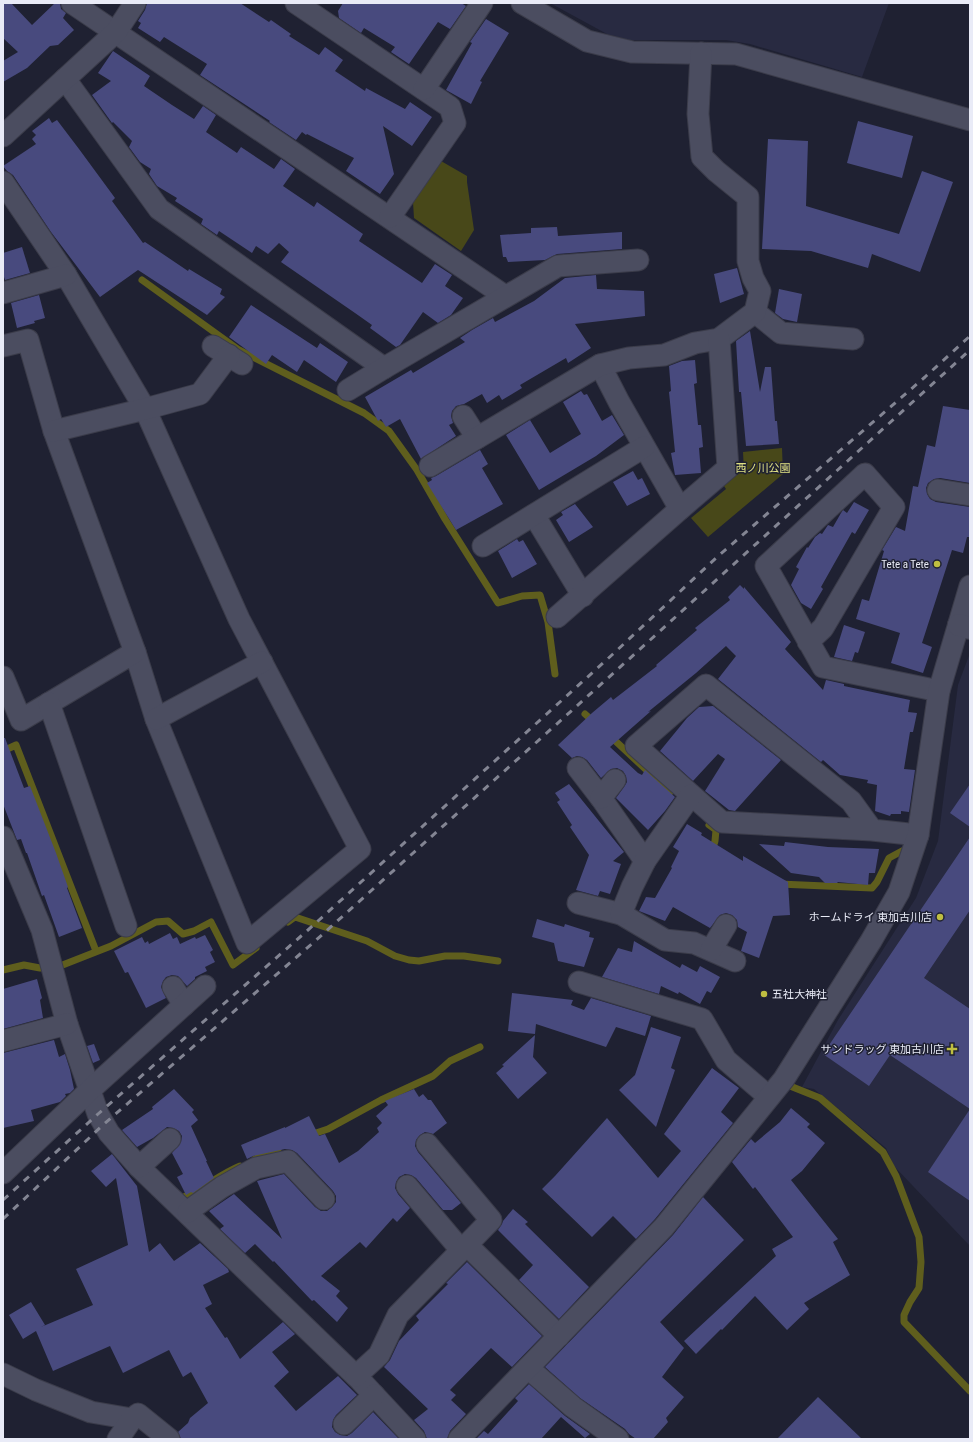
<svg xmlns="http://www.w3.org/2000/svg" width="973" height="1442" font-family="'Roboto Condensed','Noto Sans JP',sans-serif">
<style>
.built{fill:#282a41}
.green{fill:#484819}
.lines{fill:none;stroke-linecap:round;stroke-linejoin:round}
.stream{stroke:#5f5e1d;stroke-width:7}
.building{fill:#484a7e}
.minor-casing{stroke:#3b3c4a;stroke-width:23}
.tertiary-casing{stroke:#3b3c4a;stroke-width:24}
.minor{stroke:#4b4d60;stroke-width:21}
.tertiary{stroke:#4b4d60;stroke-width:22}
.rail{stroke:#838593;stroke-width:3;stroke-dasharray:7 7;stroke-linecap:butt}
.poi-dot{fill:#bfbe41;stroke:#1f2132;stroke-width:1.5}
.labels{text-anchor:middle;dominant-baseline:central;stroke-width:3;stroke-linejoin:round;paint-order:stroke}
.park-label{font-size:11px;fill:#e0e184;stroke:#1f2132}
.poi-label{font-size:11px;fill:#e9ebf7;stroke:#1f2132;text-anchor:end}
</style>
<rect width="100%" height="100%" fill="#1f2132"/>
<g class="built">
<polygon points="550,3 889,3 862,77 750,44 726,40 630,40 607,34"/>
<polygon points="970,653 970,1246 894,1166 886,1148 814,1089 802,1087 838,1020 916,898 938,841 958,685"/>
</g>
<g class="green">
<polygon points="441,161 467,176 467,182 474,230 461,251 414,218 413,202"/>
<polygon points="782,448 783,474 708,537 691,518 726,489 724,486 738,474 738,473 744,472 743,452"/>
</g>
<g class="lines">
<g class="stream">
<polyline points="142,280 239,350 364,413 389,431 417,470 445,519 498,603 522,596 540,595 548,622 555,674"/>
<polyline points="585,714 595,723"/>
<polyline points="609,735 670,792"/>
<polyline points="3,751 16,745 96,951"/>
<polyline points="709,825 716,830 715,841 712,851"/>
<polyline points="779,884 872,888 877,882 889,858 902,851"/>
<polyline points="288,922 295,917 367,941 395,956 409,960 419,961 445,956 464,956 498,961"/>
<polyline points="60,966 111,946 156,922 168,921 183,934 194,931 211,922 233,965 256,948"/>
<polyline points="3,970 24,965 40,968"/>
<polyline points="790,1086 820,1098 883,1152 896,1176 919,1237 921,1262 919,1288 910,1302 904,1315 904,1322 970,1391"/>
<polyline points="310,1135 328,1129 381,1100 433,1076 450,1061 480,1047"/>
<polyline points="255,1159 278,1149"/>
<path d="M179,1199C201,1191 218,1175 240,1166"/>
</g>
</g>
<g class="building">
<polygon points="3,3 11,3 32,25 55,3 60,3 61,9 66,13 63,18 74,30 58,45 50,46 27,68 3,82 3,61 18,52 3,38"/>
<polygon points="147,3 240,3 269,22 271,20 291,34 289,36 319,55 325,47 343,60 335,71 365,91 366,88 405,109 410,102 432,117 412,146 383,126 394,174 380,194 346,171 354,158 307,134 306,135 302,132 296,140 269,122 270,121 200,75 207,64 164,37 160,42 138,28 141,23 138,21 145,10"/>
<polygon points="343,3 461,3 466,6 450,29 438,22 409,64 391,52 395,47 364,28 361,33 339,18 338,11"/>
<polygon points="486,19 509,33 480,81 482,82 471,104 446,90 472,43 470,42"/>
<polygon points="113,51 150,76 144,86 172,105 194,119 203,106 216,115 206,132 237,153 241,147 274,169 281,159 295,169 283,186 314,207 317,202 363,234 359,241 422,283 435,264 452,275 445,286 463,298 451,315 438,323 423,312 400,345 396,347 370,328 372,325 355,313 281,262 289,252 279,243 268,254 256,246 252,253 219,231 217,235 201,224 203,219 175,201 177,198 157,186 149,174 151,169 140,162 129,147 132,141 113,122 112,123 92,95 111,81 98,73"/>
<polygon points="49,118 52,123 57,120 79,149 115,198 112,201 143,243 145,242 188,271 189,269 222,289 220,294 225,297 207,315 138,270 100,297 51,232 13,175 7,171 3,166 36,144 32,139 36,135 32,131"/>
<polygon points="858,121 913,136 902,178 847,163"/>
<polygon points="768,139 808,141 806,206 899,234 922,171 953,182 920,272 872,254 868,268 811,251 762,249"/>
<polygon points="557,227 558,236 622,232 622,249 557,254 545,260 508,262 506,257 503,257 500,235 531,233 531,228"/>
<polygon points="22,247 30,273 5,280 3,274 3,253"/>
<polygon points="737,268 744,294 720,303 714,274"/>
<polygon points="596,275 597,289 644,291 645,316 575,324 591,348 568,363 566,358 520,385 522,388 502,400 499,395 487,403 482,394 464,404 456,406 452,411 451,416 453,423 449,425 456,436 421,459 400,419 386,427 381,419 378,421 365,397 411,370 413,373 465,342 460,338 472,330 493,318 495,322 534,301 565,278"/>
<polygon points="779,289 802,294 797,322 783,319 775,313"/>
<polygon points="39,295 45,318 34,321 35,323 17,328 11,303"/>
<polygon points="251,305 317,348 320,343 348,362 336,382 304,360 297,372 272,355 266,364 229,337"/>
<polygon points="750,331 760,392 765,367 771,367 775,421 777,421 779,444 746,446 741,392 739,392 736,341"/>
<polygon points="695,360 697,383 694,384 698,425 701,425 703,447 699,448 701,473 675,475 671,453 675,452 669,392 671,391 669,366 682,361"/>
<polygon points="581,391 584,395 587,394 602,421 612,415 624,435 596,456 539,490 506,435 530,420 550,453 581,434 563,402"/>
<polygon points="943,406 970,410 970,483 940,478 934,479 928,483 926,488 927,494 930,499 936,502 970,507 970,537 967,537 963,553 952,550 922,643 932,647 923,673 891,663 900,633 856,619 862,599 869,601 884,551 882,550 896,527 905,531 913,486 918,487 927,445 935,447"/>
<polygon points="480,450 488,464 482,468 503,504 456,530 427,483 432,480 431,478 436,476"/>
<polygon points="633,471 638,480 642,478 650,494 627,506 613,482"/>
<polygon points="854,502 869,510 855,534 852,532 821,587 823,589 811,609 801,603 791,585 799,569 796,567 807,547 808,548 815,537 820,533 822,534 828,525 833,527 841,513 843,510 847,513"/>
<polygon points="575,504 593,527 569,542 556,520 563,515 561,512"/>
<polygon points="517,539 519,542 523,540 537,564 512,578 498,551"/>
<polygon points="740,585 744,589 744,587 791,642 785,649 823,690 826,680 844,684 844,686 910,700 908,712 917,713 913,732 910,732 904,769 915,770 909,812 901,811 901,814 891,814 890,816 875,811 877,785 867,783 868,780 840,775 823,760 821,762 718,679 736,656 726,646 696,673 648,712 651,711 610,747 638,773 642,775 645,770 675,797 665,811 648,830 616,798 624,787 627,782 626,776 623,771 617,768 611,769 601,778 587,760 582,757 577,756 572,758 558,745 592,713 611,697 613,700 657,666 656,665 697,630 695,628 730,600 728,597"/>
<polygon points="844,625 865,632 858,653 855,652 852,661 834,657"/>
<polygon points="713,706 781,760 735,811 729,810 705,791 725,759 718,754 693,781 660,751 687,718 699,707"/>
<polygon points="3,738 5,738 24,788 30,786 56,853 68,887 67,888 82,928 59,937 44,895 42,896 27,853 26,853 21,839 17,840 3,804"/>
<polygon points="569,784 624,852 613,861 621,864 610,894 600,891 598,896 576,890 589,855 570,827 572,825 557,802 560,800 555,793"/>
<polygon points="970,784 970,827 950,813"/>
<polygon points="687,824 702,833 701,835 743,861 743,856 788,882 790,915 773,916 759,958 741,951 747,932 738,927 737,920 732,915 726,913 720,915 710,928 673,907 665,921 639,911 646,897 655,898 672,868 671,867 679,851 673,847"/>
<polygon points="970,837 970,910 924,978 970,1009 970,1109 890,1055 869,1086 823,1054"/>
<polygon points="785,842 828,847 879,849 875,873 869,873 868,885 838,882 837,883 825,883 819,877 791,873 759,844 784,846"/>
<polygon points="537,919 564,927 565,924 590,932 589,937 594,938 584,967 558,961 554,943 532,937"/>
<polygon points="170,933 173,939 177,937 180,944 195,937 196,939 205,935 213,950 210,952 215,962 205,967 207,971 195,977 195,979 187,986 178,976 172,975 166,977 163,981 161,987 166,998 146,1008 128,972 125,973 114,951 142,937 145,943 148,941 149,944"/>
<polygon points="634,941 680,968 682,964 697,972 700,966 720,977 711,993 707,991 700,1004 679,992 678,994 661,986 659,994 602,977 618,948 632,952"/>
<polygon points="37,979 42,998 40,1000 43,1018 3,1029 3,989"/>
<polygon points="512,993 573,1000 571,1005 584,1010 591,998 651,1016 645,1036 616,1027 606,1047 536,1024 535,1034 508,1031"/>
<polygon points="651,1027 681,1037 671,1068 675,1070 656,1127 619,1090 635,1075"/>
<polygon points="535,1035 533,1057 547,1073 518,1099 496,1073 504,1066 502,1065"/>
<polygon points="54,1040 59,1057 65,1054 70,1070 74,1089 70,1093 65,1094 66,1096 60,1102 31,1110 34,1121 3,1128 3,1053"/>
<polygon points="94,1044 100,1060 93,1063 87,1046"/>
<polygon points="712,1068 739,1088 721,1112 733,1123 655,1219 636,1239 613,1216 592,1237 542,1189 555,1176 607,1118 658,1178 681,1151 664,1134"/>
<polygon points="174,1089 194,1110 192,1112 198,1120 191,1126 207,1161 206,1161 214,1178 193,1193 191,1192 186,1195 177,1177 183,1174 172,1153 181,1142 182,1136 179,1131 173,1128 167,1127 153,1138 137,1147 122,1130 153,1109 152,1107"/>
<polygon points="414,1089 419,1097 423,1094 428,1100 431,1100 447,1123 433,1134 425,1132 420,1135 416,1140 415,1146 418,1152 461,1203 452,1210 443,1210 416,1178 411,1175 405,1174 399,1177 396,1182 395,1188 398,1194 410,1208 397,1222 393,1218 366,1248 360,1242 321,1276 340,1291 336,1296 348,1308 337,1322 314,1300 312,1301 274,1261 273,1262 255,1244 245,1253 220,1229 224,1226 209,1211 234,1194 282,1239 257,1181 284,1174 315,1207 321,1211 327,1211 332,1207 336,1202 336,1196 333,1191 297,1153 292,1150 285,1149 253,1156 247,1159 241,1145 285,1127 285,1128 309,1116 319,1136 325,1134 339,1163 358,1151 379,1132 377,1128 382,1123 376,1116 388,1105 385,1101"/>
<polygon points="791,1108 810,1124 807,1127 825,1143 802,1171 791,1180 838,1239 833,1242 850,1275 804,1303 809,1309 787,1330 755,1296 722,1330 721,1329 696,1354 684,1341 776,1256 772,1249 793,1237 755,1187 753,1189 732,1162 751,1139 755,1143 780,1122"/>
<polygon points="970,1109 970,1201 928,1172"/>
<polygon points="112,1154 137,1186 149,1252 160,1243 174,1261 200,1243 228,1269 229,1272 203,1285 212,1304 205,1308 225,1338 227,1337 240,1359 283,1322 295,1334 272,1352 289,1372 274,1386 296,1411 338,1376 357,1395 336,1415 333,1420 332,1427 335,1432 340,1435 347,1436 352,1433 373,1412 399,1439 181,1439 178,1432 188,1423 190,1418 208,1403 191,1372 183,1377 169,1350 123,1373 110,1346 53,1371 36,1331 23,1339 9,1315 31,1302 45,1325 41,1327 93,1305 76,1269 128,1245 116,1178 106,1187 91,1171"/>
<polygon points="703,1197 744,1240 660,1322 684,1348 662,1377 684,1397 666,1418 668,1422 653,1439 636,1439 629,1434 625,1429 580,1398 545,1367 673,1235"/>
<polygon points="513,1209 528,1222 525,1224 589,1287 559,1319 519,1280 533,1265 498,1230 502,1224 503,1221"/>
<polygon points="467,1262 542,1336 512,1367 491,1348 450,1390 456,1395 451,1400 466,1414 450,1431 447,1439 427,1439 424,1431 414,1420 428,1409 384,1367 390,1360 399,1341 419,1320 416,1316 448,1284 446,1283"/>
<polygon points="529,1384 565,1416 590,1434 585,1438 561,1417 541,1439 476,1439 484,1431 488,1434 518,1401 515,1398"/>
<polygon points="818,1397 862,1439 777,1439"/>
</g>
<g class="lines">
<defs>
<g id="minor">
<polyline points="72,3 505,296"/>
<polyline points="296,3 450,107 455,123 390,217"/>
<polyline points="522,3 587,41 632,52 736,54 970,120"/>
<polyline points="65,79 159,209 384,368"/>
<polyline points="424,89 482,3"/>
<polyline points="3,136 116,32 135,3"/>
<polyline points="3,182 66,275 145,409 239,619 360,849 247,943 156,719 135,652"/>
<polyline points="3,293 66,275"/>
<polyline points="755,312 781,333 853,339"/>
<polyline points="3,346 28,340 54,431 135,652 21,720 3,677"/>
<polyline points="213,346 242,364"/>
<polyline points="600,365 619,402 680,509"/>
<polyline points="348,390 384,368 558,266 638,260"/>
<polyline points="463,416 477,438"/>
<polyline points="54,431 145,409 200,394 229,355"/>
<polyline points="430,466 600,365 629,358 664,355 695,343 719,339 755,312 760,291 753,278 748,261 748,197 716,171 702,157 698,114 701,53"/>
<polyline points="938,490 970,495"/>
<polyline points="534,515 583,596"/>
<polyline points="483,546 644,447"/>
<polyline points="557,617 680,509 728,468 719,339"/>
<polyline points="808,642 823,628 894,507 865,474 766,566 823,667 939,691"/>
<polyline points="49,703 126,926"/>
<polyline points="156,719 262,662"/>
<polyline points="578,768 601,798 645,861"/>
<polyline points="601,798 615,780"/>
<polyline points="872,830 851,801 706,685 636,746 722,822 872,830 918,835"/>
<polyline points="3,837 42,930 67,1024 98,1114 109,1133 139,1167 360,1380 415,1439"/>
<polyline points="578,903 621,914 665,940 694,943 735,961"/>
<polyline points="621,914 632,887 645,861 691,795"/>
<polyline points="711,950 726,925"/>
<polyline points="579,982 702,1019 726,1060 769,1097"/>
<polyline points="173,987 184,1005"/>
<polyline points="3,1041 67,1024"/>
<polyline points="139,1167 170,1139"/>
<polyline points="3,1173 90,1090 205,986"/>
<polyline points="407,1186 461,1250"/>
<polyline points="188,1212 191,1209 222,1187 256,1168 288,1161 324,1199"/>
<polyline points="467,1245 559,1336"/>
<polyline points="528,1368 573,1407 618,1439"/>
<polyline points="3,1374 36,1390 91,1412 132,1419"/>
<polyline points="356,1376 379,1355 398,1315 491,1220 427,1144"/>
<polyline points="344,1424 374,1395"/>
<polyline points="118,1439 132,1419 138,1414 169,1439"/>
<polyline points="459,1439 664,1227 784,1079 871,941 899,892 918,835 939,691 970,586"/>
</g>
<polyline id="tertiary" points="959,625 970,628"/>
</defs>
<use href="#minor" class="minor-casing"/>
<use href="#tertiary" class="tertiary-casing"/>
<use href="#minor" class="minor"/>
<use href="#tertiary" class="tertiary"/>
<g class="rail">
<polyline points="3,1200 98,1114 308,930 613,654 716,558 925,377 970,336"/>
<polyline points="3,1219 104,1124 314,942 628,660 970,350"/>
</g>
</g>
<g class="poi-dot">
<circle cx="937" cy="564" r="4"/>
<circle cx="940" cy="917" r="4"/>
<circle cx="764" cy="994" r="4"/>
<path d="M950 1043h4v4h4v4h-4v4h-4v-4h-4v-4h4z"/>
</g>
<g class="labels">
<g class="park-label">
<text x="763" y="468">西ノ川公園</text>
</g>
<g class="poi-label">
<text x="929" y="564">Tete a Tete</text>
<text x="932" y="917">ホームドライ 東加古川店</text>
<text x="772" y="994" text-anchor="start">五社大神社</text>
<text x="944" y="1049">サンドラッグ 東加古川店</text>
</g>
</g>
<rect width="973" height="1442" fill="none" stroke="#e9ebf7" stroke-width="8"/>
</svg>
